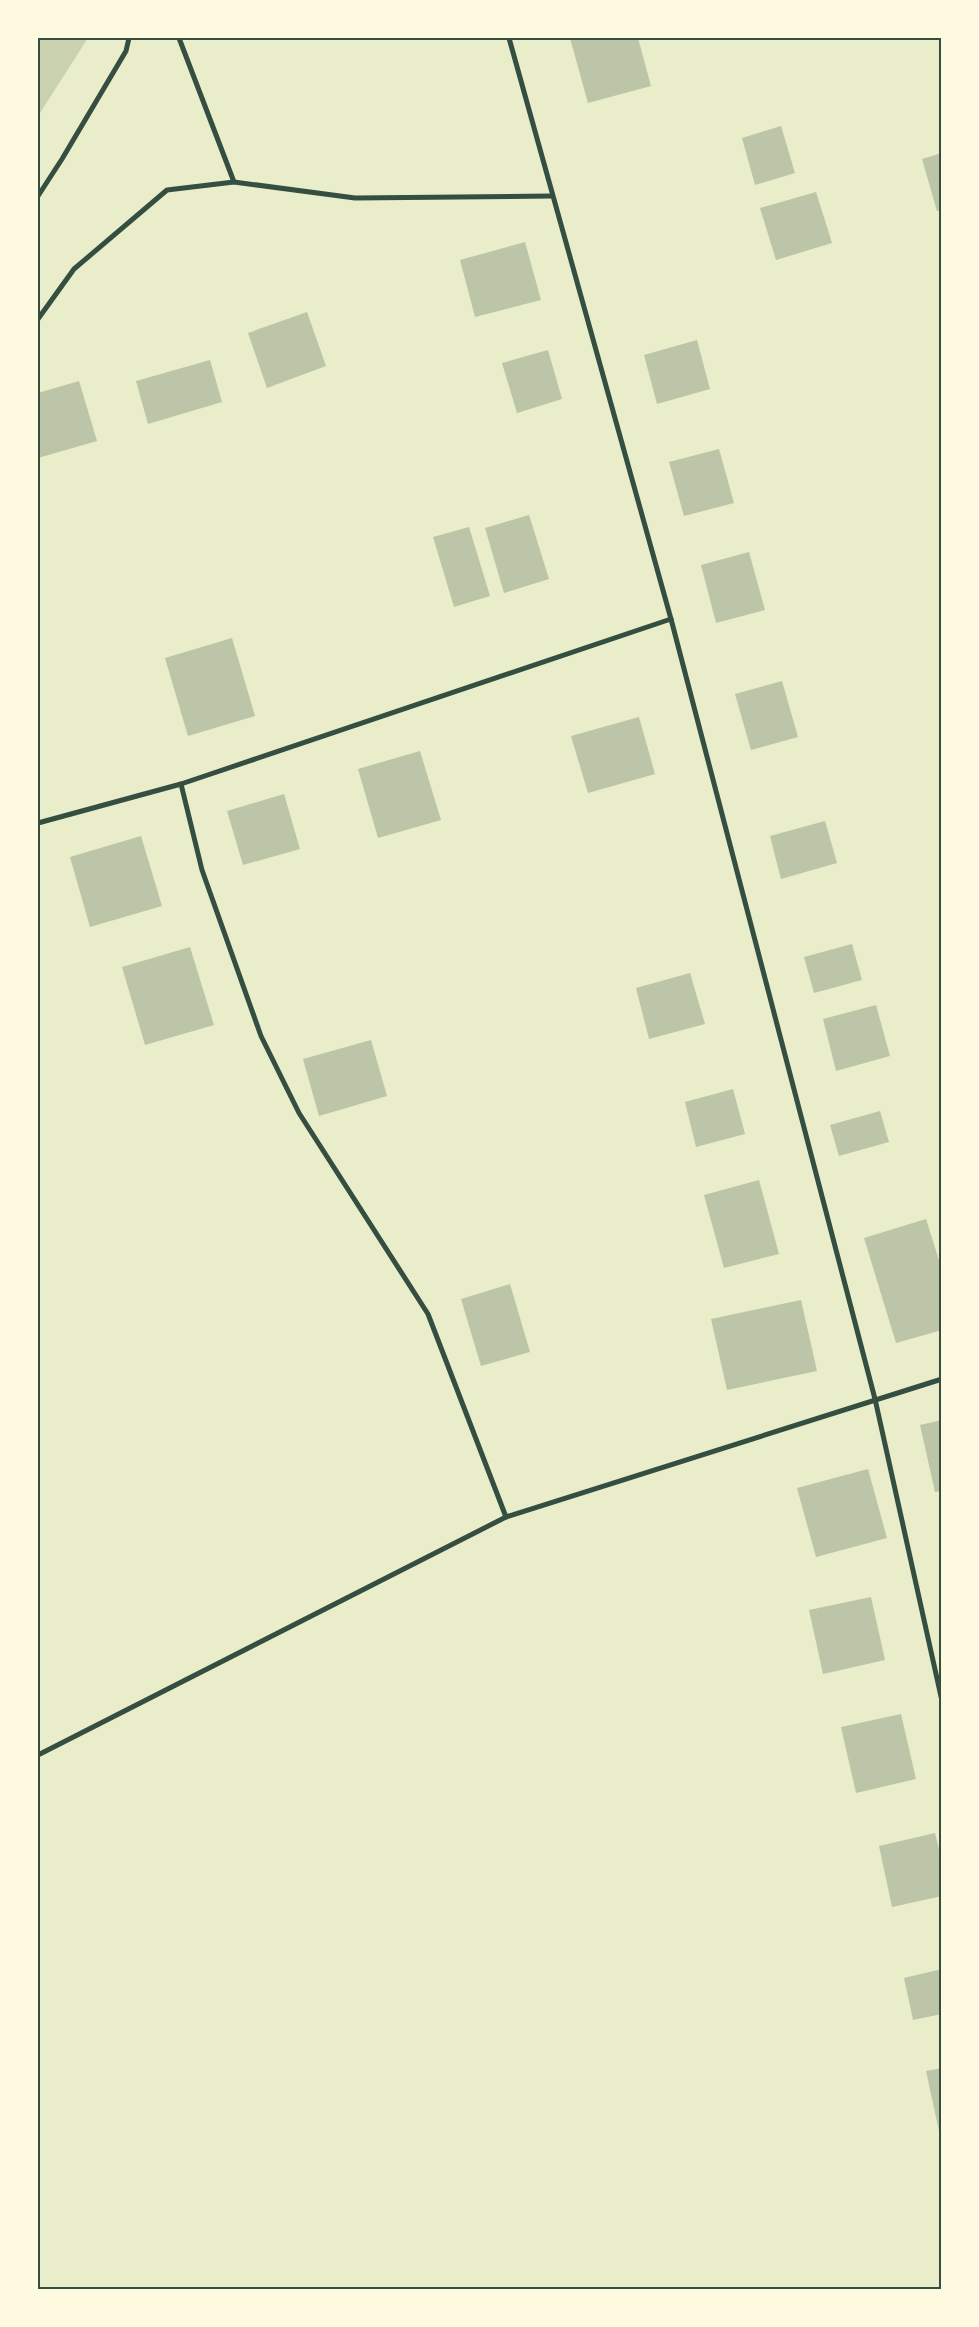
<svg xmlns="http://www.w3.org/2000/svg" width="979" height="2327" font-family="'Exo 2',sans-serif">
<style>
.green{fill:#cad2ad}
.building{fill:#bcc5a7}
.lines{fill:none;stroke-linecap:round;stroke-linejoin:round}
.minor{stroke:#344e41;stroke-width:5}
.neatline{fill:none;stroke:#344e41;stroke-width:2}
</style>
<rect width="100%" height="100%" fill="#e9edc9"/>
<polygon class="green" points="38,38 88,38 38,116"/>
<g class="building">
<polygon points="570,38 638,38 651,86 588,103"/>
<polygon points="781,126 795,173 755,185 742,138"/>
<polygon points="942,153 942,210 937,211 922,159"/>
<polygon points="816,192 832,243 776,260 760,208"/>
<polygon points="525,242 541,300 475,317 460,260"/>
<polygon points="307,312 326,366 267,388 248,333"/>
<polygon points="697,340 710,389 657,404 644,355"/>
<polygon points="548,350 562,399 517,413 502,363"/>
<polygon points="210,360 222,402 148,424 136,381"/>
<polygon points="79,381 97,441 38,458 38,393"/>
<polygon points="719,449 734,503 684,516 669,462"/>
<polygon points="529,515 549,579 504,593 485,528"/>
<polygon points="469,527 490,596 454,607 433,537"/>
<polygon points="749,552 765,610 716,623 701,565"/>
<polygon points="232,638 255,716 188,736 165,658"/>
<polygon points="782,681 798,737 751,750 735,694"/>
<polygon points="639,717 655,774 588,793 571,736"/>
<polygon points="420,751 441,820 378,838 358,769"/>
<polygon points="284,794 300,849 243,865 227,811"/>
<polygon points="825,821 837,863 781,879 770,836"/>
<polygon points="141,836 162,906 90,927 70,857"/>
<polygon points="852,944 862,980 814,993 804,957"/>
<polygon points="190,947 214,1025 145,1045 122,967"/>
<polygon points="690,973 705,1024 649,1039 636,988"/>
<polygon points="876,1005 890,1056 836,1071 823,1019"/>
<polygon points="371,1040 387,1096 319,1116 303,1059"/>
<polygon points="733,1089 745,1134 696,1147 685,1102"/>
<polygon points="880,1111 889,1142 839,1156 830,1125"/>
<polygon points="759,1180 779,1254 724,1268 704,1195"/>
<polygon points="926,1219 942,1270 942,1330 896,1343 864,1238"/>
<polygon points="510,1284 530,1352 481,1366 461,1299"/>
<polygon points="801,1300 817,1371 727,1390 711,1319"/>
<polygon points="942,1420 942,1491 935,1492 920,1425"/>
<polygon points="868,1469 887,1538 816,1557 797,1488"/>
<polygon points="871,1597 885,1660 823,1674 809,1610"/>
<polygon points="901,1714 916,1779 856,1793 841,1727"/>
<polygon points="935,1833 942,1861 942,1896 892,1907 879,1846"/>
<polygon points="942,1969 942,2014 913,2020 904,1978"/>
<polygon points="942,2068 942,2131 939,2131 926,2071"/>
</g>
<g class="lines">
<g class="minor">
<polyline points="179,38 234,182 355,198 552,196"/>
<polyline points="509,38 671,619 875,1399 942,1701"/>
<polyline points="38,196 62,159 126,51 129,38"/>
<polyline points="38,319 74,269 167,190 234,182"/>
<polyline points="181,784 202,870 261,1036 299,1113 428,1314 506,1517"/>
<polyline points="38,823 181,784 671,619"/>
<polyline points="38,1755 506,1517 942,1379"/>
</g>
</g>
<rect width="979" height="2327" fill="none" stroke="#fefae0" stroke-width="78"/>
<rect x="39" y="39" width="901" height="2249" class="neatline"/>
</svg>
